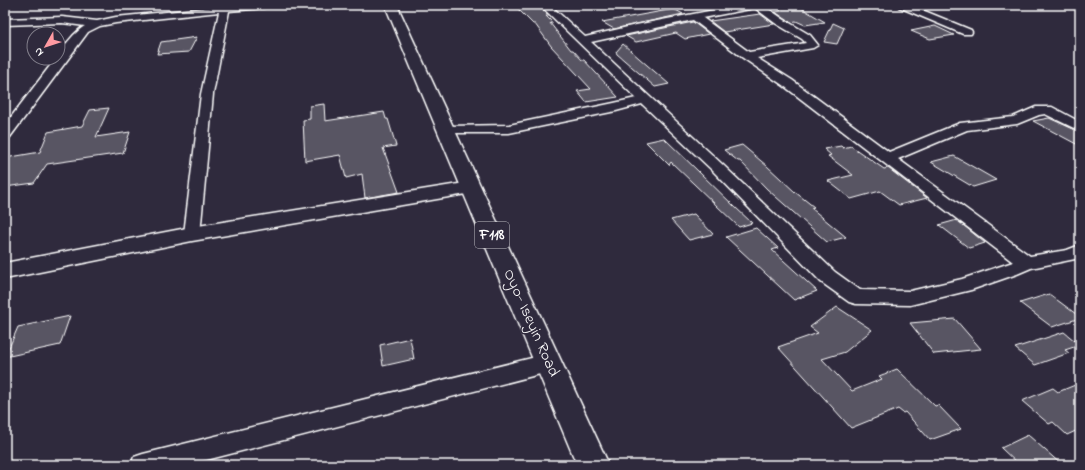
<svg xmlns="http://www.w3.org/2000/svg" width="1085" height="470" font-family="'Indie Flower',sans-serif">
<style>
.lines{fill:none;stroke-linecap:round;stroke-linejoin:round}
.stream{stroke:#a7a6ad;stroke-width:3}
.building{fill:#595564;stroke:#fff}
.street-casing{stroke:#fff;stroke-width:3}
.secondary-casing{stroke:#fff;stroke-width:3}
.primary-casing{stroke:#fff;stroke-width:3}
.street{fill:#2f2a3d;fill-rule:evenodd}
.secondary{fill:#2f2a3d;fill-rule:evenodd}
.primary{fill:#2f2a3d;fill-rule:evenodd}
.labels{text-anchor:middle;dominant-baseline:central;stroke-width:3;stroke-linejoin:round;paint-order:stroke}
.shield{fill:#2f2a3d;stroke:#c1bfc5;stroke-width:1}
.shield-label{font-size:15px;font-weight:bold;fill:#fff}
.street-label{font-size:16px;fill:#fff;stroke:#2f2a3d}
</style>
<rect width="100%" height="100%" fill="#2f2a3d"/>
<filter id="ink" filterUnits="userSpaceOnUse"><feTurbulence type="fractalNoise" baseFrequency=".025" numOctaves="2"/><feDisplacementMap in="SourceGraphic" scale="8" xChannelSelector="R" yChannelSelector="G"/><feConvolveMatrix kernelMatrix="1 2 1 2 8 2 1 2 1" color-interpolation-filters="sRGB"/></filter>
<g filter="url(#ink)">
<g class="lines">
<polyline class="stream" points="1078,5 1080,6"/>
</g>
<g class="building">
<polygon points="514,5 539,5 549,16 546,16 553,23 550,23 571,50 573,50 582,60 584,60 618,97 586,102 577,91 591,89 551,46 535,24 533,24"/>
<polygon points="796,5 825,22 805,25 796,21 790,22 775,12 782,11 775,7"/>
<polygon points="674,9 683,14 614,29 602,22"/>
<polygon points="760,14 774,24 724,32 710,21"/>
<polygon points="693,22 709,34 685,39 676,33 636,42 626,36"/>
<polygon points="833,23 844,28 837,44 824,42"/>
<polygon points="935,26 954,35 930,39 911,31"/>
<polygon points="197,37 189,52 157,54 161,42"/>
<polygon points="623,44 647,65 669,84 655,87 639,73 617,54 616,52"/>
<polygon points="324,104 325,121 384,112 386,119 388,119 396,146 383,148 399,192 365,198 362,174 346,178 340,155 305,161 303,120 310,119 310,106"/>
<polygon points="109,108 96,137 130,132 123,153 47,164 34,183 5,187 5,158 40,152 48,132 82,126 90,110"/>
<polygon points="1049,118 1080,132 1080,146 1033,121"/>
<polygon points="664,138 735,207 752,223 739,227 671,162 669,165 646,142"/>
<polygon points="742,145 767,166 795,192 814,207 811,208 846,237 827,242 767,189 740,161 738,161 724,150"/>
<polygon points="841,146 843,148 851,146 884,169 888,168 927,198 899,205 880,191 851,199 828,181 853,175 828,156 831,155 824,149"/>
<polygon points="954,156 996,180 973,187 931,162"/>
<polygon points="694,214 713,234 689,240 671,220"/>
<polygon points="957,220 985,243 969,248 939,225"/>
<polygon points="756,228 778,248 772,250 817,291 794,300 726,237"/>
<polygon points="1049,294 1080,317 1080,318 1052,327 1020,303"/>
<polygon points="837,307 872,330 845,352 822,359 852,391 882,379 879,376 897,369 935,406 938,405 961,429 930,440 905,412 903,413 898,409 851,428 778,347 818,333 810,327"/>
<polygon points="70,316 60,345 5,357 18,327"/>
<polygon points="955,319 981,349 934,354 910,323"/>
<polygon points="1064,332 1080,345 1065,350 1069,353 1035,365 1015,348"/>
<polygon points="410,338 414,359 383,366 380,345"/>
<polygon points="1080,383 1080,429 1067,435 1053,422 1049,424 1022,401 1053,388 1058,392"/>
<polygon points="1028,435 1062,465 1019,465 1001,448"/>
</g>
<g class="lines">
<defs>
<g id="street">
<path d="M236,5H269L264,8L229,11L213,94L200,234L198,238L192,239L186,238L184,234L201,94L219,12L116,23L100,26L88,32L10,137L5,138V125L56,58H58C59,50 78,29 85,26L62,23L5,25V19L62,17L97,21L116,17Z"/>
<path d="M540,5H550L585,37L636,25L740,5H763L783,19L810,35L818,45L813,48L757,58L792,80L889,152L960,123L1013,117L1036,107H1052L1080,122V131L1045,114L1039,115L1017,124L967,130L898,159L1030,256L1067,250L1080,245V258L1031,268L1017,274L971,290L910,305L856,304L849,302L821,282L713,171L642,104L616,111L509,133H442L440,130L442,127L447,126L509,125L614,103L636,98ZM755,8L775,23L802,39L806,43L749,52L703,18ZM693,20L743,58L784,86L1013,262L962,279L910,291L860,290L835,272L723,165L591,42Z"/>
<polygon points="897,5 910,5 971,30 972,32 971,34 963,34 899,7"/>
<polygon points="548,354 556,357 559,363 556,369 548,372 187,465 131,465 134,457 143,454"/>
</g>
<polygon id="secondary" points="471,182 478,184 481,188 478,192 192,241 5,279 5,263 192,227"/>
<polygon id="primary" points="385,5 397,5 609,465 577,465"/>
</defs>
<use href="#street" class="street-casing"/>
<use href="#secondary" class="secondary-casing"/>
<use href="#primary" class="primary-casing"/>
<use href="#street" class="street"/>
<use href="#secondary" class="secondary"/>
<use href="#primary" class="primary"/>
</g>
</g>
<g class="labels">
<rect class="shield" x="475" y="222" width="34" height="26" rx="3"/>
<g class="shield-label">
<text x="492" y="235">F118</text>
</g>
<g class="street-label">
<text transform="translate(531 323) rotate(66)">Oyo- Iseyin Road</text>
</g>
</g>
<rect width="1085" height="470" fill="none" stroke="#2f2a3d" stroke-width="20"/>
<rect x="10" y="10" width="1065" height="450" fill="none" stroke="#fff" stroke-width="1.5" filter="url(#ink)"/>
<g transform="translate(46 46) rotate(231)"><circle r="19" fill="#2f2a3d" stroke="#827f8b"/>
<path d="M0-3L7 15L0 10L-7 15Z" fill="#ff9aa2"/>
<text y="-6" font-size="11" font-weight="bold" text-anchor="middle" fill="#ffffff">N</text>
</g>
</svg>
